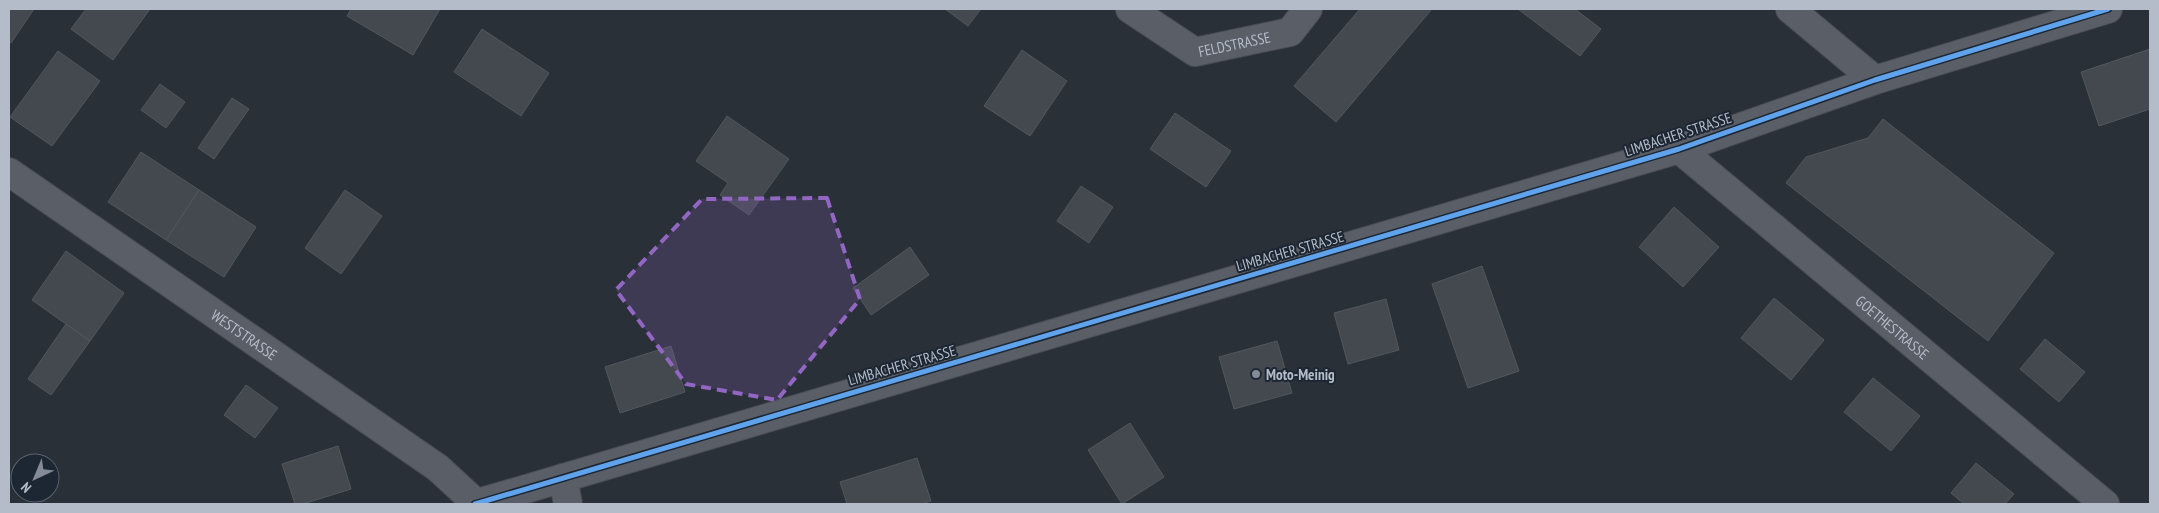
<svg xmlns="http://www.w3.org/2000/svg" width="2159" height="513" font-family="'PT Sans Narrow',sans-serif">
<style>
.building{fill:#444950;stroke:#52575f}
.lines{fill:none;stroke-linecap:round;stroke-linejoin:round}
.minor-casing{stroke:#484c53;stroke-width:30}
.minor{stroke:#5a5e66;stroke-width:28}
.cycleway-casing{stroke:#1d2633;stroke-width:8}
.cycleway{stroke:#60a3ed;stroke-width:5}
.marked{fill:#9266c3;fill-opacity:0.2;stroke:#9266c3;stroke-width:4;stroke-dasharray:10 6;stroke-linejoin:round}
.poi-dot{fill:#848b96;stroke:#1d2633;stroke-width:2}
.labels{text-anchor:middle;dominant-baseline:central;stroke-width:4;stroke-linejoin:round;paint-order:stroke}
.street-label{font-size:15px;fill:#b4bcc9;stroke:#1d2633}
.poi-label{font-size:15px;font-weight:bold;fill:#b4bcc9;stroke:#1d2633;text-anchor:start}
</style>
<rect width="100%" height="100%" fill="#2a3038"/>
<g class="building">
<polygon points="9,9 34,9 11,43 9,42"/>
<polygon points="86,9 150,9 113,60 71,29"/>
<polygon points="351,9 440,9 413,55 347,16"/>
<polygon points="945,9 981,9 968,26"/>
<polygon points="1360,9 1432,9 1336,122 1294,86"/>
<polygon points="1518,9 1575,9 1601,29 1580,56"/>
<polygon points="482,29 549,73 521,116 454,72"/>
<polygon points="2150,49 2150,109 2099,126 2081,72"/>
<polygon points="1022,50 1067,81 1030,136 984,106"/>
<polygon points="58,51 100,81 52,146 10,117"/>
<polygon points="160,84 185,102 166,128 141,110"/>
<polygon points="232,98 249,109 214,159 198,148"/>
<polygon points="1175,113 1231,151 1206,187 1150,149"/>
<polygon points="727,116 789,159 749,215 720,195 728,183 696,161"/>
<polygon points="1883,119 2054,253 1988,341 1786,183 1806,157 1868,138"/>
<polygon points="141,152 199,190 166,240 108,202"/>
<polygon points="1081,186 1113,207 1089,243 1057,221"/>
<polygon points="199,190 256,227 224,277 166,240"/>
<polygon points="345,190 382,216 341,274 305,248"/>
<polygon points="1674,207 1719,247 1683,287 1639,247"/>
<polygon points="910,247 929,275 871,315 853,288"/>
<polygon points="66,251 124,293 90,341 32,300"/>
<polygon points="1482,266 1519,371 1468,388 1432,284"/>
<polygon points="1774,298 1824,340 1791,380 1741,338"/>
<polygon points="1386,299 1399,350 1348,364 1334,313"/>
<polygon points="66,324 90,341 51,395 28,379"/>
<polygon points="2045,339 2085,372 2059,402 2020,369"/>
<polygon points="1277,341 1292,393 1234,409 1219,357"/>
<polygon points="671,346 685,392 620,413 605,367"/>
<polygon points="1873,378 1920,416 1891,451 1844,412"/>
<polygon points="246,385 278,408 255,438 224,415"/>
<polygon points="1130,423 1164,477 1122,504 1088,450"/>
<polygon points="338,446 351,489 303,504 295,504 282,464"/>
<polygon points="917,458 931,501 921,504 847,504 840,482"/>
<polygon points="1976,463 2014,494 2005,504 1964,504 1951,493"/>
</g>
<g class="lines">
<defs>
<g id="minor">
<path id="s1" d="M1130,9L1195,52L1290,32L1308,9"/>
<polyline points="1790,9 1875,80"/>
<path id="s2" d="M1679,149L2105,504"/>
<path id="s3" d="M9,172L438,468L477,504"/>
<polyline points="563,478 568,504"/>
<polyline points="475,504 1679,149 1875,80 2108,9"/>
</g>
</defs>
<use href="#minor" class="minor-casing"/>
<use href="#minor" class="minor"/>
<defs>
<polyline id="cycleway" points="475,504 1679,149 1875,80 2108,9"/>
</defs>
<use href="#cycleway" class="cycleway-casing"/>
<use href="#cycleway" class="cycleway"/>
</g>
<path class="marked" d="M827,198L860,299L777,400L686,384L616,290L702,199Z"/>
<circle class="poi-dot" cx="1256" cy="374" r="5"/>
<g class="labels">
<g class="street-label">
<text stroke="none"><textPath href="#s1" startOffset="118">FELDSTRASSE</textPath></text>
<text transform="translate(1678 134) rotate(-18)">LIMBACHER STRASSE</text>
<text transform="translate(1290 251) rotate(-16)">LIMBACHER STRASSE</text>
<text stroke="none"><textPath href="#s2" startOffset="278">GOETHESTRASSE</textPath></text>
<text stroke="none"><textPath href="#s3" startOffset="286">WESTSTRASSE</textPath></text>
<text transform="translate(902 365) rotate(-16)">LIMBACHER STRASSE</text>
</g>
<g class="poi-label">
<text x="1266" y="374">Moto-Meinig</text>
</g>
</g>
<rect width="2159" height="513" fill="none" stroke="#b4bcc9" stroke-width="20"/>
<g transform="translate(35 478) rotate(224)"><circle r="24" fill="#1d2633" stroke="#59626f"/>
<path d="M0-4L9 19L0 12L-9 19Z" fill="#848b96"/>
<text y="-8" font-size="14" font-weight="bold" text-anchor="middle" fill="#b4bcc9">N</text>
</g>
</svg>
